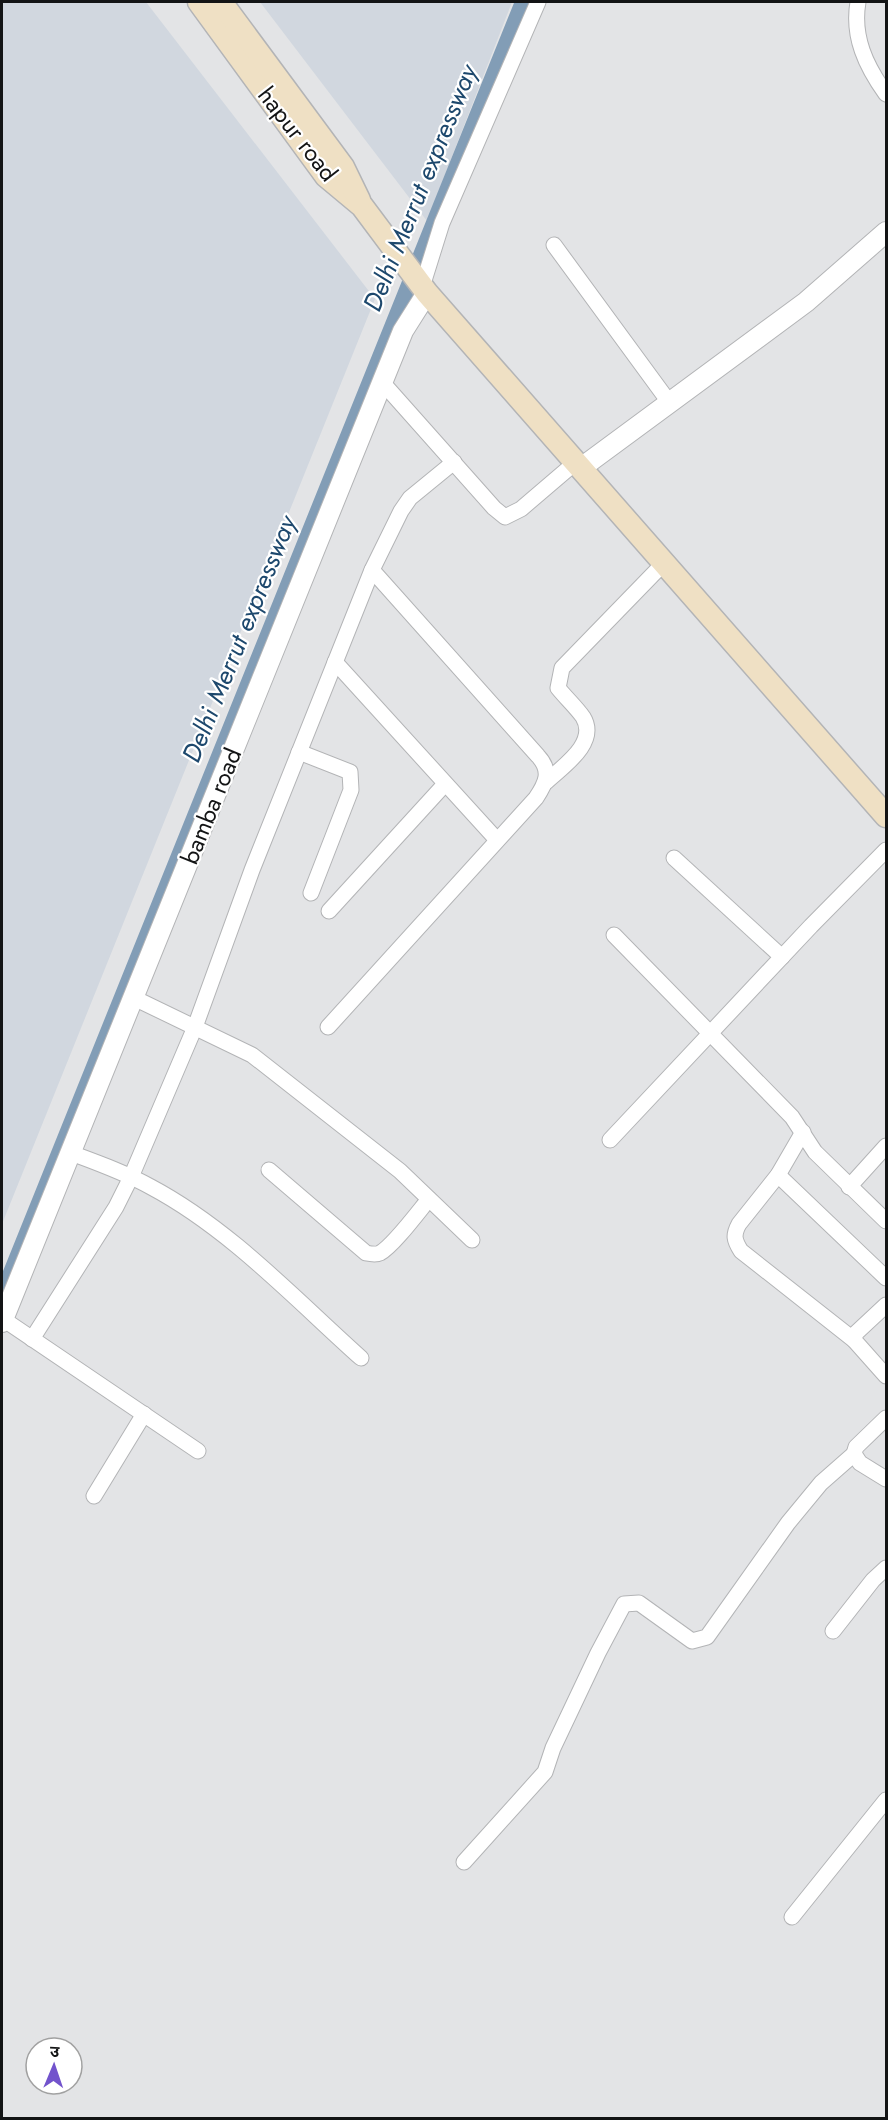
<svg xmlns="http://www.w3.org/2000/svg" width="888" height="2120" font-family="Jost,'Noto Sans Devanagari',sans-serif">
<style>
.built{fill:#d1d7df}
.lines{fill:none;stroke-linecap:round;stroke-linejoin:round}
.canal{stroke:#829db6;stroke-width:16}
.minor-casing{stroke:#b3b4b6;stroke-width:17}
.tertiary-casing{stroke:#b3b4b6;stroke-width:22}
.secondary-casing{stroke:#b3b4b6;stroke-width:25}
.minor{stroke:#fff;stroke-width:15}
.tertiary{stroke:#fff;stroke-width:20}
.secondary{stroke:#efe0c4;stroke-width:22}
.labels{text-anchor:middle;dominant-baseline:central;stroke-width:4.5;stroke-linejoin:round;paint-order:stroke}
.street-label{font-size:24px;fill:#131415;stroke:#fff}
.water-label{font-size:26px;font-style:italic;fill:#1d486d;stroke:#fff}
</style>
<rect width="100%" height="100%" fill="#e3e4e6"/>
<g class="built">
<polygon points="2,2 146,2 375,299 2,1224"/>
<polygon points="260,2 512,2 427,221"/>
</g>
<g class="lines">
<polyline class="canal" points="2,1295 523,2"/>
<defs>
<g id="minor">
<path d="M858,2C852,37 866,66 886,94"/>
<polyline points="554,245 669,402"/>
<polyline points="422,287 442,223 538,2"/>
<polyline points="382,382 494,508 505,517 521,509 576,462"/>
<polyline points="335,662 497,840"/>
<polyline points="299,752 350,772 351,790 311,893"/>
<path d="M546,782C562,767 599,743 583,717C576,707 566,698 558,688L562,668L664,563"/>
<polyline points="674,858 782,957"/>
<polyline points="329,911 445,784"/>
<polyline points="614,935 792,1117 815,1152 886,1221"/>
<polyline points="134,998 252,1055 400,1171 472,1240"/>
<path d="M328,1027L536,798C546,783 552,771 538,756L372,570"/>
<path d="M803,1132L778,1175L739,1224C733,1235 734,1240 741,1251L854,1340"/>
<polyline points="610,1140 811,926 886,850"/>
<path d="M71,1153C98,1163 126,1173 151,1187C230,1229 295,1299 361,1358"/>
<path d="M269,1170L366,1253C371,1254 376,1255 380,1253C393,1246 419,1211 429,1199"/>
<polyline points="778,1175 886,1278"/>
<polyline points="849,1187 886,1146"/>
<polyline points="886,1305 856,1333 854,1340 886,1376"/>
<polyline points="3,1319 198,1451"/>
<polyline points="32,1339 116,1207 131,1177 195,1027 252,870 372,570 401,511 410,498 454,462"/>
<polyline points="886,1418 856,1447 854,1454 860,1463 886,1479"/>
<polyline points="94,1496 144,1414"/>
<polyline points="833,1631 873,1580 886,1568"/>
<polyline points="464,1862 545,1772 553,1748 598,1653 624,1604 639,1603 692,1641 707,1637 788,1523 821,1483 854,1454"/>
<polyline points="792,1917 886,1800"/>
</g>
<g id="tertiary">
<polyline points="581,468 806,302 886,232"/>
<polyline points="2,1322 403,331 427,293"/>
</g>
<g id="secondary">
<polyline points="199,2 326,176 362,206 427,293 886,816"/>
<polyline points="221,2 343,167 359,200"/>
</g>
</defs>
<use href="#minor" class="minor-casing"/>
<use href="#tertiary" class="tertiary-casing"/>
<use href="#secondary" class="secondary-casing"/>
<use href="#minor" class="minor"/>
<use href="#tertiary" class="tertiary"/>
<use href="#secondary" class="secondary"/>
</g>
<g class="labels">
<g class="street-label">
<text transform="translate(298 134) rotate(52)">hapur road</text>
<text transform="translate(211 806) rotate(-68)">bamba road</text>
</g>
<g class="water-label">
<text transform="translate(420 188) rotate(-68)">Delhi Merrut expressway</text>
<text transform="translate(239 639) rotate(-68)">Delhi Merrut expressway</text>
</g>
</g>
<rect width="888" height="2120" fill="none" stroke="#131415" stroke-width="6"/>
<g transform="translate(54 2066) rotate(2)"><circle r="28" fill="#ffffff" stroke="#a1a1a1" stroke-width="1.5"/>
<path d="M0-4.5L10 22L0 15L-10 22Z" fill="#7253cc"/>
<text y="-9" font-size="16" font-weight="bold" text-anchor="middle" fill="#131415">उ</text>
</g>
</svg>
